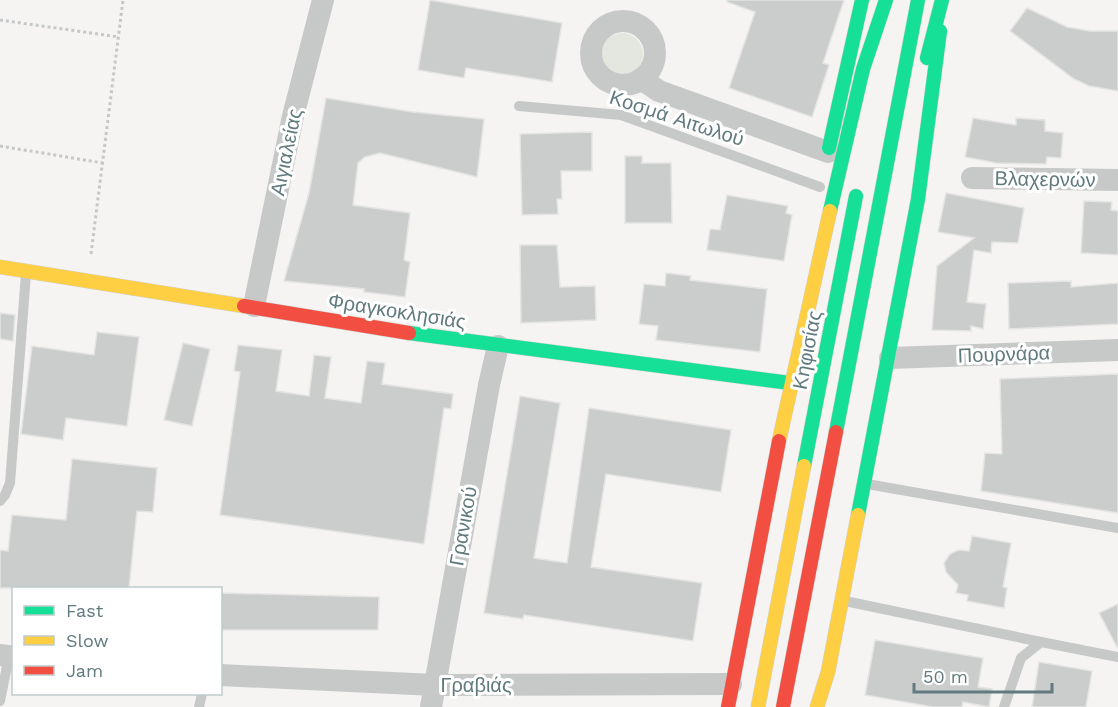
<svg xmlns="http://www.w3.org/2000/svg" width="1118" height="707" font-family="'Work Sans',sans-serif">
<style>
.green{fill:#e4e6e0}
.building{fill:#cbcdcc;stroke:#e4e4e3;stroke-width:1.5}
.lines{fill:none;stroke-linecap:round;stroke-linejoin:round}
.fast-casing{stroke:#d1d2d1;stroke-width:15}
.slow-casing{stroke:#d1d2d1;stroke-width:15}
.jam-casing{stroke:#d1d2d1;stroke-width:15}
.path{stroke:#c5c7c8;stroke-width:3;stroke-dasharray:3 3;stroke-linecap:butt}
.lane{stroke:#c7c9c9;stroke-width:10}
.street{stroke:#c7c9c9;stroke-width:22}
.fast{stroke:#16e098;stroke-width:14}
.slow{stroke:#ffcf43;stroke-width:14}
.jam{stroke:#f24e42;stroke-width:14}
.labels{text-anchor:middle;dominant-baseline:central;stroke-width:6;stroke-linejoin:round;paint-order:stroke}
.street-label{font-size:20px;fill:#617a7e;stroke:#fff}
</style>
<rect width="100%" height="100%" fill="#f5f4f3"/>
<circle class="green" cx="622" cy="54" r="21"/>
<g class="building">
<polygon points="430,0 562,23 552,82 466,68 464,78 418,70"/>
<polygon points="727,0 844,0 823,63 829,65 812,117 729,88 755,12 727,2"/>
<polygon points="1027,8 1067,27 1090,31 1118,31 1118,91 1089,86 1074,79 1010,31"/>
<polygon points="326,98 413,112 484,119 477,177 380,153 365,157 358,163 353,205 410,213 404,260 410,262 405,297 364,292 364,289 284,281 309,193"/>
<polygon points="973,118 1016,125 1016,118 1045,120 1045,131 1063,133 1061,158 1047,157 1046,164 996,163 965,157"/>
<polygon points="592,132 592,171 561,171 562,199 557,199 558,214 522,215 520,134"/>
<polygon points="625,156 642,156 642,163 671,163 672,223 625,223"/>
<polygon points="946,193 1024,208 1018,243 992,242 991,253 974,250 967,302 986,304 983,329 971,326 971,331 932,330 937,266 974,238 938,232"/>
<polygon points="727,195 788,206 786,213 792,215 784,261 707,250 710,229 720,230"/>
<polygon points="1084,201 1112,202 1111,210 1118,211 1118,255 1081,253"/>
<polygon points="520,245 557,245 560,287 595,286 596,320 521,323"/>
<polygon points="666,273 691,276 690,280 767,289 760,352 656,340 658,326 639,324 644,284 665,286"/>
<polygon points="1071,281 1071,287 1118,283 1118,324 1009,329 1008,283"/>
<polygon points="0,313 15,315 13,341 0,339"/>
<polygon points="97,332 139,337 127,426 66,418 63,440 21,434 32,346 94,355"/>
<polygon points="183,343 210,349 192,426 164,420"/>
<polygon points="238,345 282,350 276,391 309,396 314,355 331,357 325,398 361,403 367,361 385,363 382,384 453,394 451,409 444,408 424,544 220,515 240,372 234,371"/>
<polygon points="1118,374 1118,513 981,491 985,453 1002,454 1000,379"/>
<polygon points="520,396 560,403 534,558 567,563 589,408 731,430 721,492 606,474 591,567 702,583 693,641 524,615 523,619 484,613"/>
<polygon points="72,459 157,468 153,512 137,511 129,588 0,588 0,550 8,551 12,515 66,520"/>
<polygon points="972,536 1011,543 1003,587 1007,588 1004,608 967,601 968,595 956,593 958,585 946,572 944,563 950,554 958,550 969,551"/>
<polygon points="220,593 379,597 378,630 220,630"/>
<polygon points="1118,604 1118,649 1099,613"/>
<polygon points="875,640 983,658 978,687 992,689 989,707 963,702 962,707 933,707 865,695"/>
<polygon points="1039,662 1092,671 1086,707 1032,707"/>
</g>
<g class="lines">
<defs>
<g id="fast">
<polyline points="927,58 942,0"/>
<polyline points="829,148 862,0"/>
<polyline points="830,211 863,69 886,0"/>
<polyline points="409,333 790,383"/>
<polyline points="836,432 918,0"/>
<polyline points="804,466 856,196"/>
<polyline points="858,515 918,199 940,31"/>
</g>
<g id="slow">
<polyline points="0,267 244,306"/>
<polyline points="779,441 830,211"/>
<polyline points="758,707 804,466"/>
<polyline points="817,707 828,672 858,515"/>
</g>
<g id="jam">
<polyline points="244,306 409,333"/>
<polyline points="728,707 779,441"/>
<polyline points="783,707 836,432"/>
</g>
</defs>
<use href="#fast" class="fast-casing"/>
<use href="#slow" class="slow-casing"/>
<use href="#jam" class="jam-casing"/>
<g class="path">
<polyline points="0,20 119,37"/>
<polyline points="0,146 103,163"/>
<polyline points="91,254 123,0"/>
</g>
<g class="lane">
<polyline points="519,106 621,115 820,187"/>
<polyline points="867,484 1118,528"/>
<polyline points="0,501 5,495 10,483 26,274"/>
<polyline points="845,601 1041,642"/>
<polyline points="0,701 9,656"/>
<polyline points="199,707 202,694"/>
<polyline points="1004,707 1021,658 1041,642 1118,657"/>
</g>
<g class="street">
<circle cx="623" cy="53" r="32"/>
<polyline points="641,79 659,91 828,152"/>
<polyline points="972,178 1118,180"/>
<polyline points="254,306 293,116 323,0"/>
<polyline points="890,358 1118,350"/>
<polyline points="0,655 14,657"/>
<polyline points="220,675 435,685 731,684"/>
<polyline points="431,707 489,385 498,346"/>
</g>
<use href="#fast" class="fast"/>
<use href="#slow" class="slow"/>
<use href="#jam" class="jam"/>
</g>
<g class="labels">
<g class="street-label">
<text transform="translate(677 118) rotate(18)">Κοσμά Αιτωλού</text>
<text transform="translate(286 152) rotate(-78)">Αιγιαλείας</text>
<text transform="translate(1045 179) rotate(1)">Βλαχερνών</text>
<text transform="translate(397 311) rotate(9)">Φραγκοκλησιάς</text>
<text transform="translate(807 350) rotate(-79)">Κηφισίας</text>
<text transform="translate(1004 354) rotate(-2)">Πουρνάρα</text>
<text transform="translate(463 526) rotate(-80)">Γρανικού</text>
<text x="476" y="685">Γραβιάς</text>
</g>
</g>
<rect x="12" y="587" width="210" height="108" fill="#ffffff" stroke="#c0cacb" stroke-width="1.5"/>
<rect x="24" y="606" width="30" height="9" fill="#16e098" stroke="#c0cacb" stroke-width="1.5"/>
<text x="66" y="617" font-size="18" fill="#617a7e">Fast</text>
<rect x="24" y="636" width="30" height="9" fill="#ffcf43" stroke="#c0cacb" stroke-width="1.5"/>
<text x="66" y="647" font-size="18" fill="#617a7e">Slow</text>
<rect x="24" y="666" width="30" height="9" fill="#f24e42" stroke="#c0cacb" stroke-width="1.5"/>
<text x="66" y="677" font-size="18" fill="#617a7e">Jam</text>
<path d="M914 683v9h138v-9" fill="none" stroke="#617a7e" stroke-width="3"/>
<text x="923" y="683" font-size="18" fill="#617a7e" stroke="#ffffff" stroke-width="4.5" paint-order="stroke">50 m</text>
</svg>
